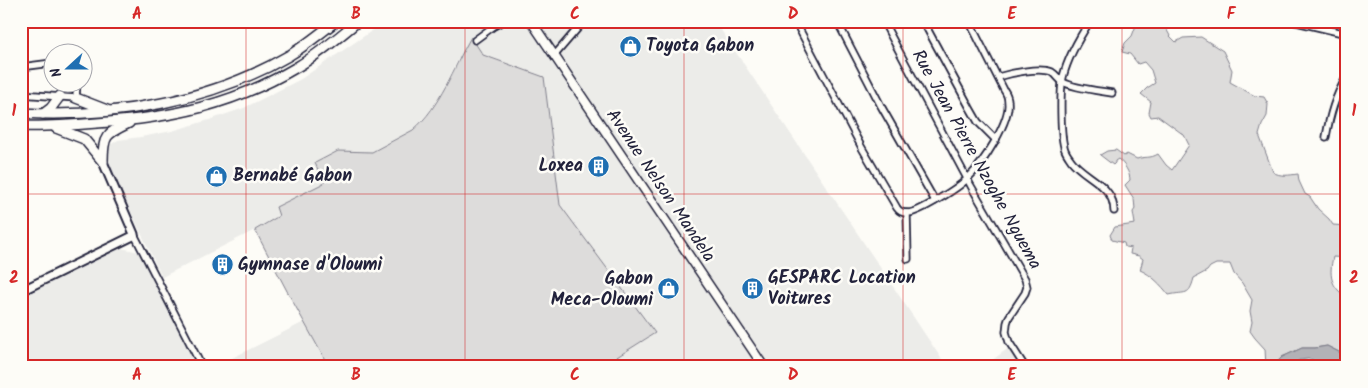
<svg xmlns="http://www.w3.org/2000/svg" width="1368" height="388" font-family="Kalam,sans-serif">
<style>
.built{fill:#ecece9}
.green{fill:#dddcdb;stroke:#807f8b}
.water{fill:#b2b2b7;stroke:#787885}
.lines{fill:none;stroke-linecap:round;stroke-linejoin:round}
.minor-casing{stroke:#22223b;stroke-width:9}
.tertiary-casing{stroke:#22223b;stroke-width:11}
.secondary-casing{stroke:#22223b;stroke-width:11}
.trunk-casing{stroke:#22223b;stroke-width:12}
.minor{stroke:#fdfcf7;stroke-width:5.5}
.tertiary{stroke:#fdfcf7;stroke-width:7}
.secondary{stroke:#fdfcf7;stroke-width:8}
.trunk{stroke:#fdfcf7;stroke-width:9}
.grid{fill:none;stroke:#d62828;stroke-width:1;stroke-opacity:0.55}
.labels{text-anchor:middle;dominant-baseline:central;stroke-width:5;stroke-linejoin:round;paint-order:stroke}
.poi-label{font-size:18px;font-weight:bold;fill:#22223b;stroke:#fdfcf7;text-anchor:start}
.street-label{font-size:18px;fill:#22223b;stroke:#fdfcf7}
.neatline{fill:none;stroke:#d62828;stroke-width:2}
.grid-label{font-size:16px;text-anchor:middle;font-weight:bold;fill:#d62828}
</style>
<rect width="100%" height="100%" fill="#fdfcf7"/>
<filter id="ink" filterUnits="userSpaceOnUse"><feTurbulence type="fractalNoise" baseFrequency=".02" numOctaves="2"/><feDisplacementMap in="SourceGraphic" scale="10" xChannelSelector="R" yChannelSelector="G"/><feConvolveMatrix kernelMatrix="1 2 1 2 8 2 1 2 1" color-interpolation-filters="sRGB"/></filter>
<g filter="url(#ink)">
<g class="built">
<polygon points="380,21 713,21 721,30 947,367 601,367 655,333 560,205 544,77 483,55 458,59 441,94 429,112 413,130 372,152 338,151 315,163 324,183 276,207 279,216 255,230 162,277 110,168 106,160 107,150 110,145 118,140 141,137 172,131 209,120 244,108 301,79 373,30"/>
<polygon points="121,248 139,252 197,367 21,367 21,297"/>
<polygon points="304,322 329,367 214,367"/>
<polygon points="1014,344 1030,367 983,367"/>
</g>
<g class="green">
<path d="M1142,21H1162L1170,36L1176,42L1183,38L1201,37L1223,51L1232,70L1230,82L1255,96L1264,97L1268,104L1267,116L1262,125L1259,135L1273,172C1280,177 1290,175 1298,174L1299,181L1305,194L1310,197L1318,209L1329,219L1333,225L1347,226V258L1333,257C1329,274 1330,287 1347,297V356L1327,346L1315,348H1302L1282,357L1273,367H1266L1265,349L1255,338L1250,331L1252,322L1250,311L1252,300L1242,283L1234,274L1230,264H1216L1210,267L1207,271L1194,278C1189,297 1186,291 1169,295C1161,285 1152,275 1140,270L1143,259L1139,256L1130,254L1131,248L1125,247L1124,243L1112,240L1110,235L1115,227L1135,224L1133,212L1135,209L1134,199L1125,185L1130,180C1130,173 1124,163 1118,159L1115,161V163L1113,165L1100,155L1107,151L1116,150L1124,156L1127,154L1137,159C1145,156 1150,159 1158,154L1166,165L1172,170L1189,145L1184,135L1158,116L1151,117L1149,113L1151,102L1141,94L1147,88L1155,83L1151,70L1144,62L1138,64L1130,54L1122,52L1125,43L1132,36L1135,28Z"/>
<path d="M471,37L483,55L544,77L560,205L655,333L601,367H329L287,291L255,230L279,216L276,207L324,183L315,163L338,151L372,152L413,130C441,106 453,68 471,37Z"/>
</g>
<polygon class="water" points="1327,346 1347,356 1347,367 1322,367 1313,360 1308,359 1299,360 1292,367 1273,367 1282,357 1302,348 1315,348"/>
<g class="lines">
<defs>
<g id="minor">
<path d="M795,21L862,148L897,208C899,211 903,213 907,213C918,214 959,187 967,179C982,165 1011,121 1008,101C1008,97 1006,93 1004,90L969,21"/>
<polyline points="837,21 881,106 935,201"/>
<polyline points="883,21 971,186 1025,279 1027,287 1025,293 1009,317 1007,323 1006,332 1009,342 1025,367"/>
<polyline points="923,21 970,108 978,122 996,140"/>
<path d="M1090,21C1079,38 1068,57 1063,77C1060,90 1060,137 1065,150C1066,153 1069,157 1071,160C1082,175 1105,182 1112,200C1113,203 1114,208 1114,211"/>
<polyline points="1292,21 1347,34"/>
<polyline points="475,40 494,26 503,21"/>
<polyline points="554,56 584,21"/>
<polyline points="21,67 52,63"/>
<path d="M998,77C1011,73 1039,67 1052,72C1057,75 1059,80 1063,82C1073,88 1100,91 1112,93"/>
<polyline points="21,94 76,98 77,82"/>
<path d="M1326,137C1330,114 1335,97 1347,76"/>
<polyline points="907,213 908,259"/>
<polyline points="134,234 202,367"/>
</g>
<polyline id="tertiary" points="21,291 133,236 134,234 103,162"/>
<polyline id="secondary" points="531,21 764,367"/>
<g id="trunk">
<polyline points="76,98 107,110"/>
<path d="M21,113C113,118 210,102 290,55C306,45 321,33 336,21"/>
<polyline points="43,114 51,108 60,96"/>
<path d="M21,126C47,127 72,125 97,123C171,118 233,105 297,67C319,54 339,37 358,21"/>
<polyline points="56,128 84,139 103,162"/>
<path d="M103,161C103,135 106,134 129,123"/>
</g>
</defs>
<use href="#minor" class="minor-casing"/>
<use href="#tertiary" class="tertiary-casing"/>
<use href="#secondary" class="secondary-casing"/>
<use href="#trunk" class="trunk-casing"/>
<use href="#minor" class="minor"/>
<use href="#tertiary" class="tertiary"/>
<use href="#secondary" class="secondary"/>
<use href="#trunk" class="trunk"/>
</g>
</g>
<path class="grid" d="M246,21V367M465,21V367M684,21V367M903,21V367M1122,21V367M21,194H1347"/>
<defs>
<symbol id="shop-disc" viewBox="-11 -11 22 22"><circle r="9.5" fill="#1f6fb2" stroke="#fdfcf7"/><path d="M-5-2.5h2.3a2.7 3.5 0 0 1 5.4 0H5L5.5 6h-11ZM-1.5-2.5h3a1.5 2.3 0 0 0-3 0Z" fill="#fff"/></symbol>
<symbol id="building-disc" viewBox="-11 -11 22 22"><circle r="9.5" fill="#1f6fb2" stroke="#fdfcf7"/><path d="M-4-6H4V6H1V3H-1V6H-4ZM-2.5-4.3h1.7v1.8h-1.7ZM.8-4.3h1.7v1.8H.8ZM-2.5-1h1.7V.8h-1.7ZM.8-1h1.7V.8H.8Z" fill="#fff"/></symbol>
</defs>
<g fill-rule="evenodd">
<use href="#shop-disc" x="618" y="34" width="25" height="25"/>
<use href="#building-disc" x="586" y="154" width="25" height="25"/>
<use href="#shop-disc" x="204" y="164" width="25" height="25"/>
<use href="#building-disc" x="210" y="252" width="25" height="25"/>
<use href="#building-disc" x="740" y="276" width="25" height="25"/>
<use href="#shop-disc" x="656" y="276" width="25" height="25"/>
</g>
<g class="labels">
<g class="poi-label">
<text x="646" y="46">Toyota Gabon</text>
<text x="583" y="166" text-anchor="end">Loxea</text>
<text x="233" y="176">Bernabé Gabon</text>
<text x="238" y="265">Gymnase d'Oloumi</text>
<text x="768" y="278">GESPARC Location<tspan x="768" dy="21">Voitures</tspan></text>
<text x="653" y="279" text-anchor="end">Gabon<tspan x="653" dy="21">Meca-Oloumi</tspan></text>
</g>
<g class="street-label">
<text transform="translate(976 160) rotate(61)">Rue Jean Pierre Nzoghe Nguema</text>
<text transform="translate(660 186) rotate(56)">Avenue Nelson Mandela</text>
</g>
</g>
<rect width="1368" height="388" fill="none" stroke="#fdfcf7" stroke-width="55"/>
<g transform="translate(68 68) rotate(249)"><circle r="24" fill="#fdfcf7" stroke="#a5a5ac"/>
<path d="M0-4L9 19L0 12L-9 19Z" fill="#1f6fb2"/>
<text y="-8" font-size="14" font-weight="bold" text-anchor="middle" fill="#22223b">N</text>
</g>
<rect x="28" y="28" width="1312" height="332" class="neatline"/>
<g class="grid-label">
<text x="137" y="19">A</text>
<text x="356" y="19">B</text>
<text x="575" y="19">C</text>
<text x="793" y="19">D</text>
<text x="1012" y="19">E</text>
<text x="1231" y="19">F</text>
<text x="14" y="116">1</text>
<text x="1354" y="116">1</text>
<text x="14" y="283">2</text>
<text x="1354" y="283">2</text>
<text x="137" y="380">A</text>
<text x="356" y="380">B</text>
<text x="575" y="380">C</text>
<text x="793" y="380">D</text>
<text x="1012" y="380">E</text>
<text x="1231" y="380">F</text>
</g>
</svg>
